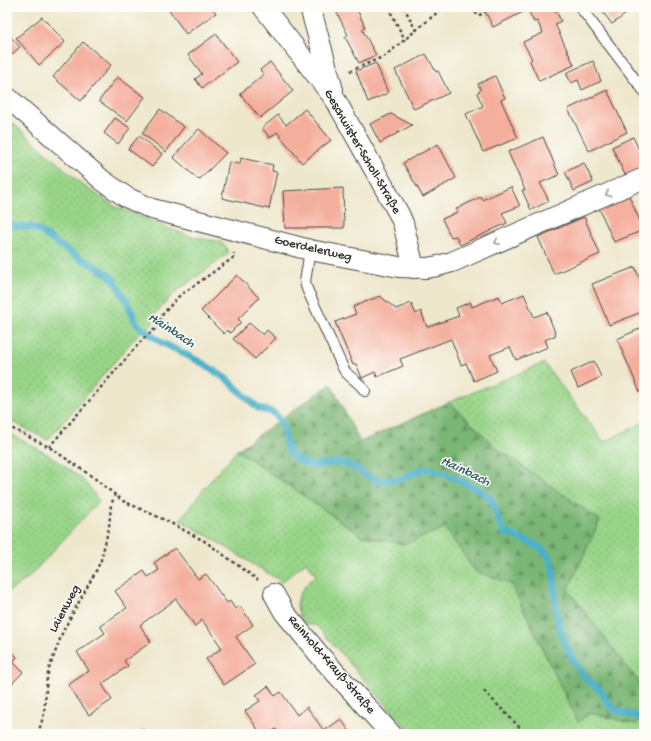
<svg xmlns="http://www.w3.org/2000/svg" width="651" height="741" font-family="'Gochi Hand',sans-serif">
<style>
.green{fill:url(#green-dots);stroke:#62805a}
.forest{fill:url(#forest-firs);stroke:#527050}
.lines{fill:none;stroke-linecap:round;stroke-linejoin:round}
.stream{stroke:#4bb0ca;stroke-width:7}
.building{fill:#f4ae9c}
.lane-casing{stroke:#484743;stroke-width:12}
.street-casing{stroke:#484743;stroke-width:22}
.path{stroke:#484743;stroke-width:2.5;stroke-dasharray:3 3;stroke-linecap:butt}
.lane{stroke:#fff;stroke-width:10}
.street{stroke:#fff;stroke-width:20}
.oneway{stroke:#a0a0a0}
.labels{text-anchor:middle;dominant-baseline:central;stroke-width:3;stroke-linejoin:round;paint-order:stroke}
.street-label{font-size:13px;fill:#2b2b2b;stroke:#fdfcf7}
.water-label{font-size:14px;font-style:italic;fill:#38606b;stroke:#fdfcf7}
</style>
<defs>
<pattern id="green-dots" width="8" height="8" patternUnits="userSpaceOnUse"><rect width="8" height="8" fill="#99d589"/><path d="M2 2h.1M6 6h.1" fill="none" stroke="#84b776" stroke-width="1.8" stroke-linecap="round"/></pattern>
<pattern id="forest-firs" width="22" height="20" patternUnits="userSpaceOnUse"><rect width="22" height="20" fill="#7ab675"/><path d="M5 1l3.5 6h-7zM16 11l3.5 6h-7z" fill="#649460"/></pattern>
</defs>
<rect width="100%" height="100%" fill="#fdfcf7"/>
<filter id="ink" filterUnits="userSpaceOnUse"><feTurbulence type="fractalNoise" baseFrequency=".025" numOctaves="2"/><feDisplacementMap in="SourceGraphic" scale="8" xChannelSelector="R" yChannelSelector="G"/><feConvolveMatrix kernelMatrix="1 2 1 2 8 2 1 2 1" color-interpolation-filters="sRGB"/></filter>
<filter id="wash" filterUnits="userSpaceOnUse"><feTurbulence type="fractalNoise" baseFrequency=".012" numOctaves="4" result="noise"/><feDisplacementMap in="SourceGraphic" scale="16" xChannelSelector="R" yChannelSelector="G"/><feGaussianBlur stdDeviation="0.9" result="paint"/><feColorMatrix in="noise" values="0 0 0 0 0 0 0 0 0 0 0 0 0 0 0 0 0 1.4 0 .05"/><feComposite in="paint" operator="in"/></filter>
<g filter="url(#wash)">
<rect width="100%" height="100%" fill="#eee7cc"/>
<g class="green">
<polygon points="7,118 84,186 114,206 173,230 194,237 220,242 227,248 228,254 174,293 156,313 152,325 139,333 48,440 7,419"/>
<polygon points="544,363 604,442 644,422 644,689 568,590 599,520 498,449 449,402"/>
<polygon points="7,432 47,454 80,477 89,487 99,501 28,578 7,593"/>
<path d="M237,450L362,536L404,544L445,528L475,571L511,583L578,722L590,713L635,724L644,718V734H412L316,625H308L303,622C290,601 301,589 316,575L306,562L282,582L211,538L180,520L207,485Z"/>
</g>
<polygon class="forest" points="331,384 360,442 449,402 498,449 600,520 568,590 644,689 644,718 635,724 590,713 578,722 511,584 475,571 445,528 404,544 362,536 237,450"/>
<g class="lines">
<path class="stream" d="M7,224L14,226L31,227L38,230L71,253L108,274L113,279L128,304L137,325L161,342L202,363L228,380L258,408C264,411 271,410 275,414C277,416 279,419 280,421C291,442 278,453 307,464C318,468 331,461 343,463C357,466 367,480 382,481C389,481 398,480 405,477C412,475 418,470 425,469C436,468 484,490 490,499C497,509 497,522 504,532C518,538 542,544 549,557C556,568 554,596 556,608C559,632 570,660 586,678C590,682 595,686 600,690C603,694 604,699 608,703C616,713 632,716 644,717"/>
</g>
<g id="blocks">
<g class="building">
<polygon points="167,7 211,7 216,13 186,34"/>
<polygon points="334,7 356,7 365,27 362,29 376,55 359,63 345,37 348,35"/>
<polygon points="483,7 523,7 525,11 493,27"/>
<polygon points="539,7 551,7 554,12 556,11 561,21 555,24 574,65 539,81 530,61 532,59 523,42 543,33 537,21 534,22 529,12"/>
<polygon points="599,7 627,7 630,11 612,24"/>
<polygon points="42,17 65,42 39,65 16,38"/>
<polygon points="7,33 20,47 7,59"/>
<polygon points="216,34 237,62 202,88 195,79 202,74 188,55"/>
<polygon points="83,42 111,65 81,101 53,77"/>
<polygon points="426,54 436,72 438,71 449,93 414,109 395,70"/>
<polygon points="593,61 601,81 582,90 578,80 571,83 566,73"/>
<polygon points="270,62 293,91 260,118 240,94 264,74 260,70"/>
<polygon points="376,63 388,93 368,102 356,71"/>
<polygon points="495,76 505,98 501,100 518,138 483,152 466,114 483,106 477,93 481,90 478,84"/>
<polygon points="117,77 145,97 127,121 99,101"/>
<polygon points="607,90 627,132 589,151 568,109"/>
<polygon points="160,109 184,127 166,152 142,133"/>
<polygon points="305,109 331,140 302,163 277,132 270,138 262,128 278,115 286,125"/>
<polygon points="391,114 412,125 380,143 370,124"/>
<polygon points="115,118 130,128 118,144 104,133"/>
<polygon points="199,129 226,153 199,180 173,157"/>
<polygon points="139,136 162,154 152,167 128,149"/>
<polygon points="543,137 559,175 540,183 549,201 531,210 522,190 525,190 508,152"/>
<polygon points="633,137 644,160 644,169 626,177 612,147"/>
<polygon points="438,144 456,178 423,197 403,163"/>
<polygon points="241,158 273,165 272,171 277,172 269,209 222,198 229,162 240,164"/>
<polygon points="584,163 593,182 574,191 565,172"/>
<polygon points="511,187 520,206 502,213 507,223 460,245 456,236 451,237 442,219 458,212 456,209 481,197 482,200"/>
<polygon points="343,188 344,228 285,228 283,191"/>
<polygon points="629,196 644,230 614,242 599,208"/>
<polygon points="584,217 600,254 554,274 538,237"/>
<polygon points="635,267 644,290 644,311 609,325 592,284"/>
<polygon points="237,275 259,298 238,319 241,322 230,333 227,330 224,334 201,311"/>
<polygon points="524,294 534,317 547,312 556,335 545,340 548,347 516,360 510,347 490,355 497,371 474,381 466,363 461,365 451,339 400,359 403,366 377,377 375,372 362,378 356,364 353,365 335,322 356,314 353,307 380,296 396,309 411,303 416,314 421,311 427,327 459,316 456,308 470,302 472,307 499,296 502,303"/>
<polygon points="249,323 263,335 267,330 276,338 255,359 233,339"/>
<polygon points="644,327 644,390 640,392 617,339"/>
<polygon points="594,361 601,377 578,388 571,372"/>
<polygon points="175,548 198,579 206,574 227,603 230,601 235,609 240,606 253,625 236,637 255,664 224,685 206,659 222,648 202,620 195,626 176,599 140,625 151,642 124,661 128,666 102,684 112,700 89,715 68,685 89,671 77,652 105,633 100,626 127,608 115,591 144,571 148,577 159,570 154,563"/>
<polygon points="7,647 17,657 13,662 23,672 7,689"/>
<polygon points="268,686 275,696 281,692 297,715 307,707 324,731 341,719 351,734 280,734 276,729 268,734 261,734 245,711 260,701 256,695"/>
<polygon points="143,729 147,734 136,734"/>
</g>
</g>
</g>
<g filter="url(#ink)">
<use href="#blocks" fill-opacity="0" stroke="#484743" stroke-width="1"/>
<g class="lines">
<defs>
<g id="lane">
<polyline points="580,7 644,91"/>
<path d="M310,250L305,282L307,289L344,370C350,378 359,382 365,391"/>
</g>
<g id="street">
<polyline points="263,7 335,99 399,214 403,223 414,268"/>
<polyline points="310,7 333,90"/>
<polyline points="7,97 102,180 126,197 152,209 310,250 399,267 427,268 438,266 452,262 644,178"/>
<polyline points="274,594 284,612 322,658 391,734"/>
</g>
</defs>
<use href="#lane" class="lane-casing"/>
<use href="#street" class="street-casing"/>
<g class="path">
<polyline points="388,7 405,40"/>
<polyline points="404,7 416,31"/>
<polyline points="472,7 478,16 485,12"/>
<polyline points="350,71 385,56 444,7"/>
<polyline points="7,426 49,447 93,477 123,501 165,520 206,542 258,580"/>
<polyline points="49,447 143,339 155,329 163,314 178,297 233,258 234,253"/>
<polyline points="484,691 526,734"/>
<polyline points="38,734 44,714 47,678 49,669 63,631 96,571 101,560 109,527 111,505 115,495"/>
</g>
<use href="#lane" class="lane"/>
<use href="#street" class="street"/>
</g>
<defs><path id="oneway-chevron" d="M-2-3.5L2.5 0L-2 3.5" fill="none" stroke-width="1.6" stroke-linecap="round" stroke-linejoin="round"/></defs>
<g class="oneway">
<use href="#oneway-chevron" transform="translate(608 194) rotate(156)"/>
<use href="#oneway-chevron" transform="translate(497 242) rotate(156)"/>
</g>
</g>
<g class="labels">
<g class="street-label">
<text transform="translate(362 152) rotate(60)">Geschwister-Scholl-Straße</text>
<text transform="translate(313 249) rotate(13)">Goerdelerweg</text>
<text transform="translate(65 609) rotate(-62)">Laienweg</text>
<text transform="translate(331 665) rotate(49)">Reinhold-Krauß-Straße</text>
</g>
<g class="water-label">
<text transform="translate(171 331) rotate(33)">Hainbach</text>
<text transform="translate(465 472) rotate(26)">Hainbach</text>
</g>
</g>
<rect width="651" height="741" fill="none" stroke="#fdfcf7" stroke-width="24"/>
</svg>
